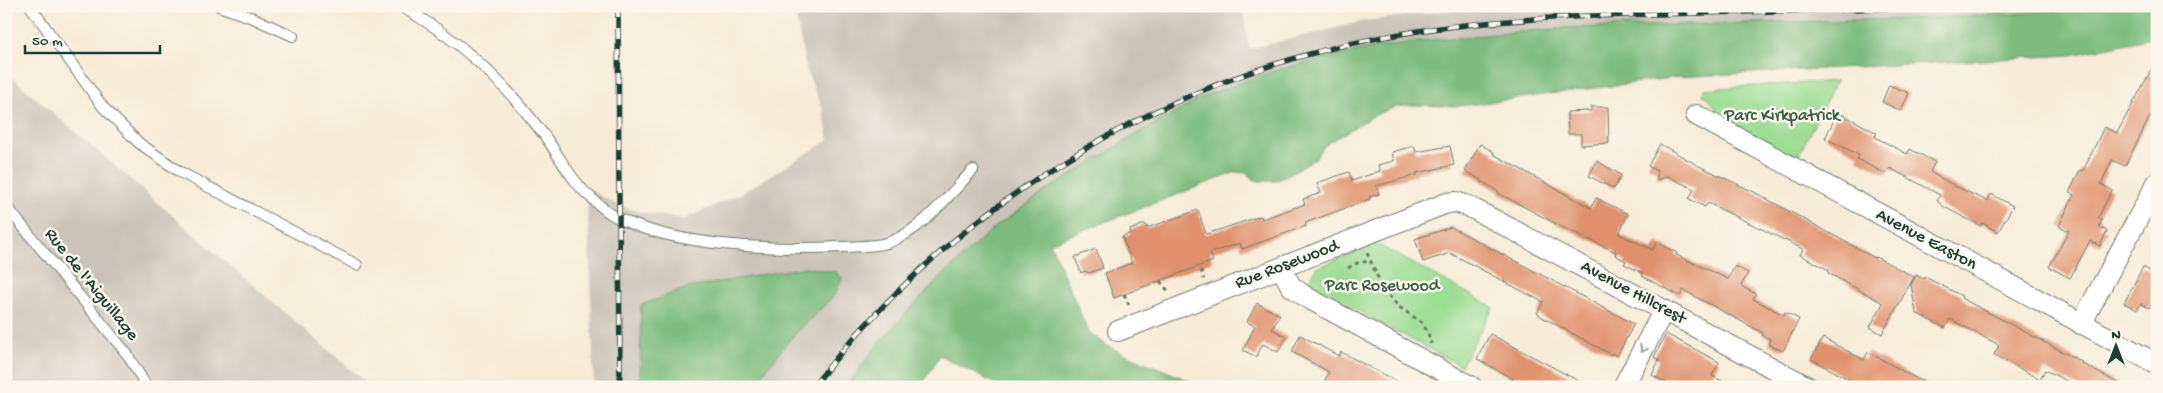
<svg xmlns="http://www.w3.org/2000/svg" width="2163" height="393" font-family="'Gochi Hand',sans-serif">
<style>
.industrial{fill:#cbc3b8}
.green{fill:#9cdd94;stroke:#5e8d64}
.forest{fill:#7dbc7e;stroke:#4e7c59}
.building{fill:#e0906c}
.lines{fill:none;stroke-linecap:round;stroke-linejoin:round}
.lane-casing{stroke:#6b7a6d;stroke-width:12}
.street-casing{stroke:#6b7a6d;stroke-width:22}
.path{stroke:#6b7a6d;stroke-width:3;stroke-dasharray:4 4;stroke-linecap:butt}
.lane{stroke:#fff;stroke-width:10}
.street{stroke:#fff;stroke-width:20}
.rail-casing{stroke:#1f3d34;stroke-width:5.5}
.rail{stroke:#fbf7ec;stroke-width:4;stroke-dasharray:11;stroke-linecap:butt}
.oneway{stroke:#8f9e9a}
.labels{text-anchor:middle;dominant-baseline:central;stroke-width:5;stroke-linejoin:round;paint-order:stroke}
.park-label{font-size:18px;fill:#385d47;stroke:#fbf7ec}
.street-label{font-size:18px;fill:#1f3d34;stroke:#fbf7ec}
</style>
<rect width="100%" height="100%" fill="#fbf7ec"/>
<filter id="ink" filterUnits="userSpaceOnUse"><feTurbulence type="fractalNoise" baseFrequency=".02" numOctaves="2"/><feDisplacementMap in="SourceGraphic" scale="10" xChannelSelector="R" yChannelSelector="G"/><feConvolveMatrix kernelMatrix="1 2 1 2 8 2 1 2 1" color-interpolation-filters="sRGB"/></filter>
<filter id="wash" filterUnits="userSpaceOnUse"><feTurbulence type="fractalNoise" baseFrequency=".0096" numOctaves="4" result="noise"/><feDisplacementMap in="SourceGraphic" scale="20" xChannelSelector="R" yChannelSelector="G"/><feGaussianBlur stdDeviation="1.12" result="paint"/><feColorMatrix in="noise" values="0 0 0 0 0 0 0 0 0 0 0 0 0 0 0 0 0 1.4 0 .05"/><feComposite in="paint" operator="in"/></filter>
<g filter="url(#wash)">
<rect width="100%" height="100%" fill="#f7ebd7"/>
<g class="industrial">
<polygon points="791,6 1242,6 1249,49 1365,21 1487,6 2117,6 2077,10 1933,18 1564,28 1417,41 1361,50 1273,71 1207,95 1135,135 1047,190 990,231 933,285 876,346 846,387 752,387 791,338 834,295 641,305 640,387 594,387 587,188 616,204 641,212 684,219 742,193 829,140 823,109 806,70 796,16"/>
<polygon points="6,72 371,387 6,387"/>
</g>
<g class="green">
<polygon points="1836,81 1796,160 1723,119 1708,97 1703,95 1704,89"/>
<polygon points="1377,244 1493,307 1461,366 1321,291 1311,282 1311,275 1318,267"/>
</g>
<g class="forest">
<polygon points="2117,6 2157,6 2157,37 2072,55 1678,77 1460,106 1413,105 1395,107 1373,116 1331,141 1321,149 1315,159 1282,178 1275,181 1259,181 1253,179 1246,173 1236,172 1050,243 1089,333 1111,348 1204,387 1001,387 940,355 921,387 846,387 876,346 933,285 990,231 1047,190 1135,135 1207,95 1273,71 1361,50 1417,41 1564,28 1933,18 2077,10"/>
<polygon points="805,267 836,272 842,278 835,295 791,338 752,387 640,387 641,305 687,288"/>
</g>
<g id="blocks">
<g class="building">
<polygon points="2157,59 2157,103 2125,166 2112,160 2101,184 2112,190 2098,218 2102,220 2099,227 2107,231 2100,246 2090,241 2070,278 2049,267 2069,231 2059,226 2074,195 2069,193 2080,170 2083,171 2104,127 2117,133"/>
<polygon points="1889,85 1909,93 1901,111 1882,102"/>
<polygon points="1591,107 1608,107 1609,143 1581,145 1581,134 1568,134 1567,112 1591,111"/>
<polygon points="1838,112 1877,133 1875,137 1907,154 1910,149 1935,162 1930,172 1955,186 1987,201 1991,194 2013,206 1998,232 1982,223 1981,226 1944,207 1937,201 1940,195 1890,168 1886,174 1857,159 1859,155 1825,138"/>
<polygon points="1480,144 1494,152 1493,154 1591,208 1596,198 1628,214 1619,234 1653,250 1657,242 1677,253 1676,255 1728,279 1735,266 1748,273 1741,286 1756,294 1753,299 1784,315 1785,312 1799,319 1783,351 1768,344 1770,339 1762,335 1763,333 1683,290 1680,296 1642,276 1643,273 1624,264 1626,261 1615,255 1616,252 1560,226 1498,193 1499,192 1481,181 1481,180 1465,171"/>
<polygon points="1660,144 1699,166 1754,192 1875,258 1876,257 1914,277 1882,334 1870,327 1883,303 1828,273 1829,270 1800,255 1803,249 1708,203 1705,207 1689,199 1694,189 1667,176 1657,180 1657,171 1648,166"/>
<polygon points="1414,146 1416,152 1450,146 1454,165 1416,173 1417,175 1376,186 1379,194 1369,197 1370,199 1305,223 1306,226 1250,246 1242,249 1240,243 1210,253 1213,261 1114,298 1105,273 1132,263 1122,237 1131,233 1130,230 1145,224 1147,228 1198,210 1206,234 1261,216 1262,219 1305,204 1303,199 1321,193 1317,183 1349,172 1352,181 1380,171 1378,165 1394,161 1392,152"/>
<polygon points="1597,161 1621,175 1614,189 1589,176"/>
<polygon points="1451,227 1634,324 1617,356 1612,353 1612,355 1542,317 1537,313 1543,302 1450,253 1423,262 1415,239"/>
<polygon points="1096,249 1103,268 1089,273 1085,271 1081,273 1075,257"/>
<polygon points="2143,267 2157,275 2157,292 2149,308 2141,304 2137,310 2124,303"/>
<polygon points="1916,275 1924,279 1925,277 1962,296 1961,298 2082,362 2081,363 2125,387 2079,387 2045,370 2040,379 1994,355 1999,345 1950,319 1945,328 1916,313 1911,285"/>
<polygon points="1257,303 1280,315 1272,329 1287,337 1278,352 1263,344 1256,357 1243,350 1255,326 1247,322"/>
<polygon points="1490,334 1526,353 1590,387 1523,387 1512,381 1513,379 1477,359"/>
<polygon points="1666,334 1719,362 1712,376 1734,387 1678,387 1674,384 1672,386 1652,375 1659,360 1654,357"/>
<polygon points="1300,335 1339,356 1341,352 1407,387 1321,387 1329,372 1292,352"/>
<polygon points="1823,338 1864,360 1868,352 1932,387 1863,387 1811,359"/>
</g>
</g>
</g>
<g filter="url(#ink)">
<use href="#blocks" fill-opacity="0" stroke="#6b7a6d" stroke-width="1"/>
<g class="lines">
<defs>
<g id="lane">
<polyline points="30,6 103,107 139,143 180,172 357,265"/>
<polyline points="219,6 253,18 293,36"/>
<path d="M400,6C455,36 503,81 541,131C557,151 569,178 588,195C597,203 607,213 618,218C677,247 777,250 842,247C857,246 876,247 890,242C923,229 949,195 973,170"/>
<polyline points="6,206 127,354 147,387"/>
</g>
<g id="street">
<polyline points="1696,115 2157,364"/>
<polyline points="1281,268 1291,286 1306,297 1472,387"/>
<polyline points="2081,324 2157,183"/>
<polyline points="1118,331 1447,203 1456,202 1468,206 1808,387"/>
<polyline points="1623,387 1664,310"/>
</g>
</defs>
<use href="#lane" class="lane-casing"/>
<use href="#street" class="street-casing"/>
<g class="path">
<polyline points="1367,253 1383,289 1399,307 1421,322 1428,332 1431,344"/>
<polyline points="1348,268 1357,263 1370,261"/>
<polyline points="1201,270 1204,279"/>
<polyline points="1160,281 1169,292"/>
<polyline points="1124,294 1130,307"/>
</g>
<use href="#lane" class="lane"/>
<use href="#street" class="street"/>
<defs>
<g id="rail">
<polyline points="618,6 620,387"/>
<path d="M813,387C961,196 1179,67 1418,31C1512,17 1608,15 1703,13C1790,11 1877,9 1964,6"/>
</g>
</defs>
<use href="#rail" class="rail-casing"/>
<use href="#rail" class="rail"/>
</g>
<defs><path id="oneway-chevron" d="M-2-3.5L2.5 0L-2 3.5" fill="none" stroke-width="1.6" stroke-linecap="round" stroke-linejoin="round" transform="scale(1.25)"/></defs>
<use class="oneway" href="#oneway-chevron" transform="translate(1643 349) rotate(118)"/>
</g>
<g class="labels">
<g class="park-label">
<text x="1782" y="116">Parc Kirkpatrick</text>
<text x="1382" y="286">Parc Rosewood</text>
</g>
<g class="street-label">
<text transform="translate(1926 240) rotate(28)">Avenue Easton</text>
<text transform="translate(1287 265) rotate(-21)">Rue Rosewood</text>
<text transform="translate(91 285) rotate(51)">Rue de l'Aiguillage</text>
<text transform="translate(1633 293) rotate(28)">Avenue Hillcrest</text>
</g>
</g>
<rect width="2163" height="393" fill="none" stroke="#fbf7ec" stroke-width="25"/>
<g transform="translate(2116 346)" stroke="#fbf7ec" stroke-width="4" paint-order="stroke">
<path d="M0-4L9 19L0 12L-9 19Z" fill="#1f3d34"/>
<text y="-8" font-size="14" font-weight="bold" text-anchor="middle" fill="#1f3d34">N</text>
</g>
<path d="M25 45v8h135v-8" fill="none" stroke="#1f3d34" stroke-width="2.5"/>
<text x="32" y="45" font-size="15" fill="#1f3d34" stroke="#fbf7ec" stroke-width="4" paint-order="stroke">50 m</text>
</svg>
